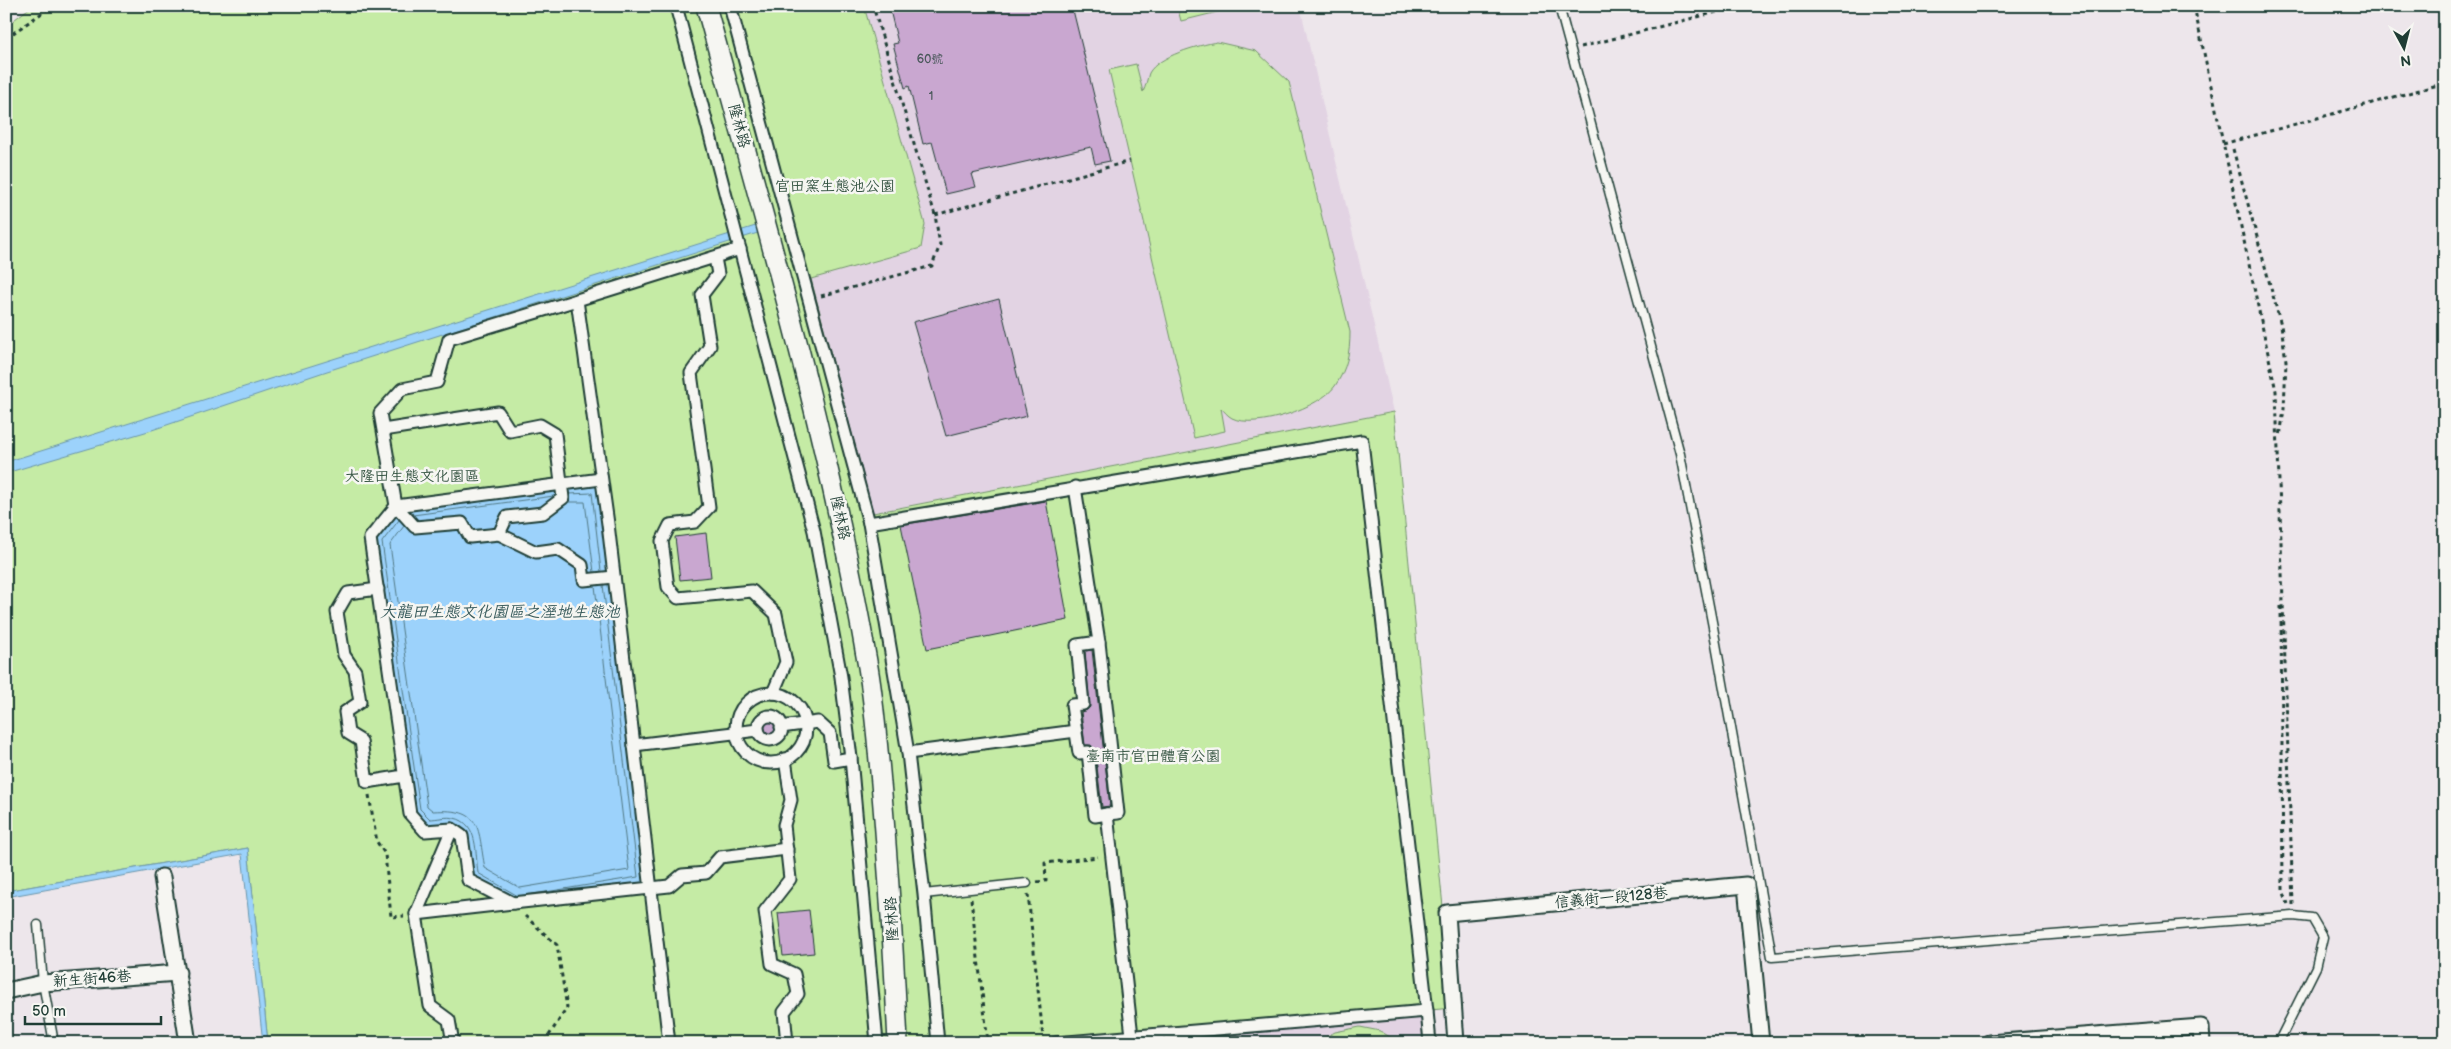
<svg xmlns="http://www.w3.org/2000/svg" width="2451" height="1049" font-family="'Balsamiq Sans','LXGW WenKai TC',sans-serif">
<style>
.built{fill:#e2d3e3}
.green{fill:#c5eba5;stroke:#72946c}
.water{fill:#9cd2fb;stroke:#6a96ab}
.lines{fill:none;stroke-linecap:round;stroke-linejoin:round}
.shore{stroke:#517984;stroke-width:1}
.building{fill:#c9a7d0;stroke:#1f3d34}
.service-casing{stroke:#1f3d34;stroke-width:11}
.pedestrian-casing{stroke:#1f3d34;stroke-width:15}
.minor-casing{stroke:#1f3d34;stroke-width:19}
.tertiary-casing{stroke:#1f3d34;stroke-width:22}
.path{stroke:#1f3d34;stroke-width:3;stroke-dasharray:4 4;stroke-linecap:butt}
.service{stroke:#f6f6f2;stroke-width:8}
.pedestrian{stroke:#f6f6f2;stroke-width:11}
.minor{stroke:#f6f6f2;stroke-width:15}
.tertiary{stroke:#f6f6f2;stroke-width:19}
.labels{text-anchor:middle;dominant-baseline:central;stroke-width:5;stroke-linejoin:round;paint-order:stroke}
.number-label{font-size:12px;fill:#4a585b}
.street-label{font-size:15px;fill:#1f3d34;stroke:#f6f6f2}
.park-label{font-size:15px;fill:#385745;stroke:#f6f6f2}
.water-label{font-size:16px;font-style:italic;fill:#385b5c;stroke:#f6f6f2}
</style>
<rect width="100%" height="100%" fill="#ede6eb"/>
<filter id="ink" filterUnits="userSpaceOnUse"><feTurbulence type="fractalNoise" baseFrequency=".02" numOctaves="2"/><feDisplacementMap in="SourceGraphic" scale="10" xChannelSelector="R" yChannelSelector="G"/><feConvolveMatrix kernelMatrix="1 2 1 2 8 2 1 2 1" color-interpolation-filters="sRGB"/></filter>
<g filter="url(#ink)">
<g class="built">
<polygon points="864,6 1300,6 1394,412 873,513 811,279 921,248 925,224"/>
<polygon points="1427,1011 1430,1043 1056,1043"/>
</g>
<g class="green">
<polygon points="32,6 864,6 925,224 921,248 811,279 873,513 1394,412 1453,1008 1056,1043 268,1043 248,848 6,891 6,26"/>
<polygon points="1177,6 1242,6 1181,21"/>
<path d="M1217,42L1256,51L1289,82L1350,332C1350,352 1347,369 1335,386C1321,407 1255,430 1232,418C1228,416 1224,411 1221,408L1225,431L1194,438L1109,70L1136,64L1143,92C1146,86 1147,79 1149,73C1158,56 1199,45 1217,42Z"/>
<polygon points="1360,1027 1380,1031 1400,1043 1315,1043 1335,1032"/>
</g>
<g class="water">
<polygon points="765,223 767,230 324,372 152,430 6,473 6,462"/>
<polygon points="601,479 651,888 516,908 468,880 462,836 425,831 410,814 370,538 396,506"/>
<polygon points="248,848 268,1043 263,1043 242,854 6,897 6,891"/>
</g>
<g class="lines">
<g class="shore">
<polyline points="569,494 592,493 601,571"/>
<polyline points="568,502 585,502 594,572"/>
<polyline points="413,515 554,496"/>
<path d="M399,520L382,542L420,809L430,819C437,819 447,816 454,818C479,823 475,854 478,873L518,896"/>
<path d="M404,526L390,545L427,806L433,811C484,808 477,828 485,868L520,888L629,870L595,586"/>
<polyline points="527,895 638,877 603,585"/>
</g>
</g>
<g class="building">
<polygon points="889,6 1072,6 1110,161 1095,164 1091,147 972,174 976,187 946,194 932,142 923,144 909,86 905,88 893,44 898,43"/>
<polygon points="999,299 1027,416 946,436 913,322"/>
<polygon points="1046,501 1068,620 927,649 901,525"/>
<polygon points="706,533 711,577 680,580 675,537"/>
<polygon points="1092,650 1110,806 1102,807 1095,751 1091,745 1085,745 1081,712 1087,710 1090,707 1085,651"/>
<polygon points="767,719 776,721 774,728 778,734 772,738 763,735 765,729 761,723"/>
<polygon points="809,910 814,953 783,956 778,913"/>
</g>
<g class="lines">
<defs>
<g id="service">
<polyline points="1559,6 1680,454 1713,627 1772,957 2293,916 2312,918 2323,937 2316,967 2278,1043"/>
<polyline points="924,894 1027,883"/>
<polyline points="38,925 43,983 54,1043"/>
</g>
<g id="pedestrian">
<polyline points="676,6 814,531 841,677 851,758 877,1043"/>
<polyline points="730,6 869,523"/>
<polyline points="715,258 718,274 702,295 710,346 691,373 709,507 695,522 670,525 662,541 668,587 678,598 752,591 776,614 786,662 773,693"/>
<polyline points="383,430 498,412 510,431 540,425 555,434 563,498 543,513 507,517 499,534 470,537 462,523 415,527 396,506 380,413 402,389 437,382 449,339 577,300"/>
<polyline points="601,479 396,506 370,538 410,814 425,831 452,829 462,836 468,880 513,903 669,886 682,875 706,873 720,857 787,849"/>
<polyline points="1075,487 1099,642 1077,645 1083,704 1072,705 1079,753 1088,752 1095,816 1107,814 1132,1036"/>
<polyline points="499,534 536,552 558,549 582,565 584,580 614,577"/>
<polyline points="378,589 348,593 337,612 344,655 355,671 360,702 345,712 348,733 361,741 367,782 404,776"/>
<polyline points="1099,642 1118,813 1107,814"/>
<circle cx="771" cy="728" r="35"/>
<circle cx="770" cy="728" r="12"/>
<polyline points="781,727 818,722 830,733 834,761 851,758"/>
<polyline points="634,745 758,730"/>
<polyline points="908,753 1076,731"/>
<polyline points="785,759 791,800 784,825 790,879 765,911 772,964 794,974 798,994 784,1012 787,1043"/>
<polyline points="452,829 416,914 430,1006 449,1020 453,1043"/>
<polyline points="416,914 513,903"/>
<polyline points="669,1043 608,524 577,300 740,249"/>
<polyline points="938,1043 924,894 908,753 869,523 1362,441 1427,1011"/>
<polyline points="1056,1043 1427,1011 1430,1043"/>
</g>
<g id="minor">
<polyline points="162,877 188,1043"/>
<polyline points="6,991 43,983 178,973"/>
<polyline points="1456,1043 1447,913 1746,885 1761,1043"/>
<polyline points="1989,1043 2201,1027 2202,1043"/>
</g>
<path id="tertiary" d="M706,6C766,225 830,443 868,667C875,708 878,751 882,794C889,877 894,959 898,1043"/>
</defs>
<use href="#service" class="service-casing"/>
<use href="#pedestrian" class="pedestrian-casing"/>
<use href="#minor" class="minor-casing"/>
<use href="#tertiary" class="tertiary-casing"/>
<g class="path">
<polyline points="2194,6 2276,391 2293,905"/>
<polyline points="6,38 52,6"/>
<polyline points="1581,47 1740,6"/>
<polyline points="2223,144 2445,83"/>
<polyline points="2233,149 2281,325 2286,361 2284,409 2280,437"/>
<polyline points="935,215 1130,161"/>
<polyline points="821,296 932,266 940,245 935,215 873,6"/>
<polyline points="2281,606 2283,890 2288,904"/>
<polyline points="369,795 377,842 385,854 391,917 404,916"/>
<polyline points="1037,882 1046,881 1045,863 1098,857"/>
<polyline points="1028,894 1043,1037"/>
<polyline points="971,899 988,1043"/>
<polyline points="525,916 557,945 567,1008 544,1043"/>
</g>
<use href="#service" class="service"/>
<use href="#pedestrian" class="pedestrian"/>
<use href="#minor" class="minor"/>
<use href="#tertiary" class="tertiary"/>
</g>
</g>
<g class="labels">
<g class="number-label">
<text x="930" y="59">60號</text>
<text x="931" y="96">1</text>
</g>
<g class="street-label">
<text transform="translate(739 126) rotate(75)">隆林路</text>
<text transform="translate(840 518) rotate(78)">隆林路</text>
<text transform="translate(1611 898) rotate(-5)">信義街一段128巷</text>
<text transform="translate(892 919) rotate(-93)">隆林路</text>
<text transform="translate(92 979) rotate(-4)">新生街46巷</text>
</g>
<g class="park-label">
<text x="835" y="186">官田窯生態池公園</text>
<text x="412" y="476">大隆田生態文化園區</text>
<text x="1153" y="756">臺南市官田體育公園</text>
</g>
<g class="water-label">
<text x="500" y="612">大龍田生態文化園區之溼地生態池</text>
</g>
</g>
<rect width="2451" height="1049" fill="none" stroke="#f6f6f2" stroke-width="25"/>
<rect x="12" y="12" width="2426" height="1024" fill="none" stroke="#1f3d34" stroke-width="2" filter="url(#ink)"/>
<g transform="translate(2404 48) rotate(173)" stroke="#f6f6f2" stroke-width="4" paint-order="stroke">
<path d="M0-4L9 19L0 12L-9 19Z" fill="#1f3d34"/>
<text y="-8" font-size="14" font-weight="bold" text-anchor="middle" fill="#1f3d34">N</text>
</g>
<path d="M25 1016v8h136v-8" fill="none" stroke="#1f3d34" stroke-width="2.5"/>
<text x="32" y="1016" font-size="15" fill="#1f3d34" stroke="#f6f6f2" stroke-width="4" paint-order="stroke">50 m</text>
</svg>
